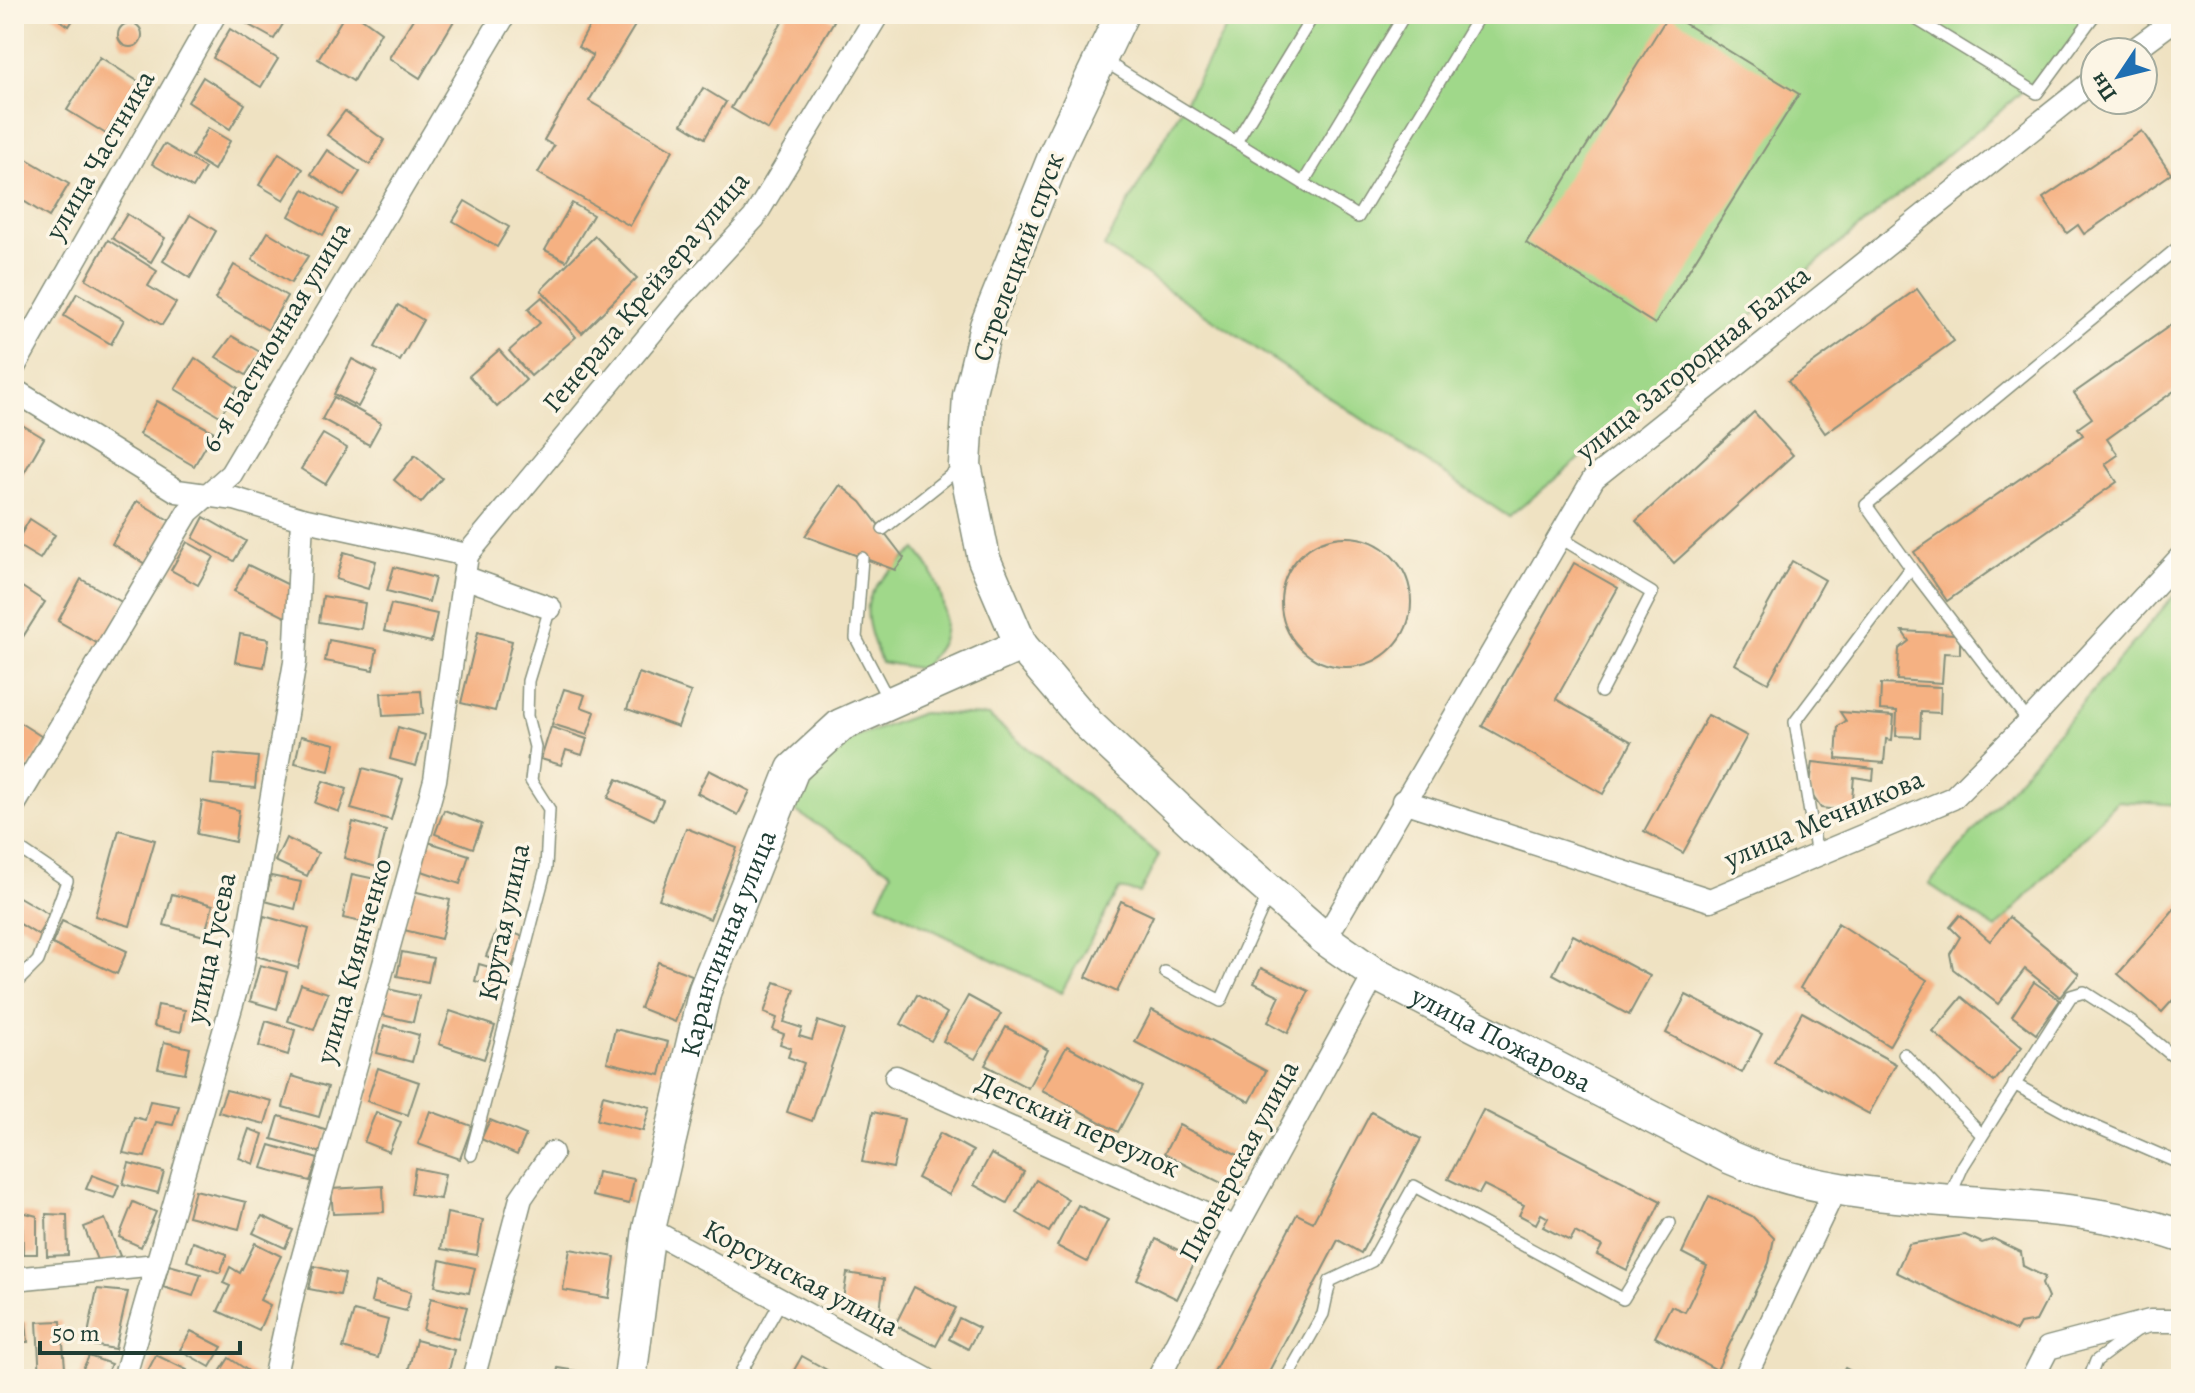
<svg xmlns="http://www.w3.org/2000/svg" width="2195" height="1393" font-family="Alegreya,serif">
<style>
.green{fill:#a0d88a;stroke:#608a5f;stroke-width:2}
.building{fill:#f5b182}
.lines{fill:none;stroke-linecap:round;stroke-linejoin:round}
.service-casing{stroke:#87907b;stroke-width:14}
.minor-casing{stroke:#87907b;stroke-width:25}
.secondary-casing{stroke:#87907b;stroke-width:35}
.service{stroke:#fff;stroke-width:11}
.minor{stroke:#fff;stroke-width:22}
.secondary{stroke:#fff;stroke-width:32}
.labels{text-anchor:middle;dominant-baseline:central;stroke-width:7;stroke-linejoin:round;paint-order:stroke}
.street-label{font-size:28px;fill:#1f3d34;stroke:#fcf5e5}
</style>
<rect width="100%" height="100%" fill="#fcf5e5"/>
<filter id="ink" filterUnits="userSpaceOnUse"><feTurbulence type="fractalNoise" baseFrequency=".0125" numOctaves="2"/><feDisplacementMap in="SourceGraphic" scale="16" xChannelSelector="R" yChannelSelector="G"/><feConvolveMatrix kernelMatrix="1 2 1 2 8 2 1 2 1" color-interpolation-filters="sRGB"/></filter>
<filter id="wash" filterUnits="userSpaceOnUse"><feTurbulence type="fractalNoise" baseFrequency=".006" numOctaves="4" result="noise"/><feDisplacementMap in="SourceGraphic" scale="32" xChannelSelector="R" yChannelSelector="G"/><feGaussianBlur stdDeviation="1.8" result="paint"/><feColorMatrix in="noise" values="0 0 0 0 0 0 0 0 0 0 0 0 0 0 0 0 0 1.4 0 .05"/><feComposite in="paint" operator="in"/></filter>
<g filter="url(#wash)">
<rect width="100%" height="100%" fill="#efe2c2"/>
<g class="green">
<polygon points="1234,14 2105,14 2004,108 1509,517 1104,247"/>
<path d="M916,549C935,571 950,608 943,637C941,648 928,660 922,669L881,662C855,598 866,591 916,549Z"/>
<polygon points="2181,587 2181,805 2117,801 1996,929 1929,884"/>
<polygon points="922,713 988,716 1159,855 1140,893 1119,889 1061,993 878,903 892,872 794,810 840,743"/>
</g>
<g id="blocks">
<g class="building">
<polygon points="51,14 77,14 69,26"/>
<polygon points="253,14 289,14 274,39 247,24"/>
<polygon points="345,14 356,14 381,32 353,81 318,59"/>
<polygon points="416,14 448,14 455,19 420,78 389,58"/>
<polygon points="596,14 642,14 589,101 673,150 630,226 538,173 554,146 544,140 593,55 578,47"/>
<polygon points="787,14 822,14 834,21 768,130 731,108"/>
<polygon points="1669,14 1799,94 1655,324 1526,243"/>
<circle cx="130" cy="35" r="12"/>
<polygon points="230,29 278,59 261,87 213,58"/>
<polygon points="100,57 139,82 106,134 67,110"/>
<polygon points="203,77 245,104 230,129 188,102"/>
<polygon points="703,88 726,102 705,138 682,124"/>
<polygon points="345,111 384,140 370,165 327,135"/>
<polygon points="208,128 230,141 214,170 192,156"/>
<polygon points="2142,131 2171,174 2084,234 2078,225 2067,233 2043,198"/>
<polygon points="164,144 205,168 193,188 152,164"/>
<polygon points="327,150 360,172 344,196 311,174"/>
<polygon points="279,153 303,169 284,200 259,185"/>
<polygon points="25,158 69,184 49,217 14,195 14,176"/>
<polygon points="304,189 338,209 323,235 289,216"/>
<polygon points="465,201 509,227 497,247 453,221"/>
<polygon points="572,203 593,215 566,261 545,250"/>
<polygon points="127,214 165,238 151,262 112,238"/>
<polygon points="190,215 216,231 190,278 163,261"/>
<polygon points="268,232 308,256 291,283 252,259"/>
<polygon points="595,236 637,278 582,333 541,290"/>
<polygon points="108,240 157,271 148,286 176,303 162,325 86,279"/>
<polygon points="234,265 287,296 268,330 215,299"/>
<polygon points="1917,289 1954,341 1825,433 1788,381"/>
<polygon points="77,293 124,320 111,344 64,316"/>
<polygon points="542,297 576,337 531,376 509,351 540,323 528,309"/>
<polygon points="398,305 423,320 400,361 375,347"/>
<polygon points="2181,318 2181,386 2107,439 2118,455 2105,464 2117,482 1947,601 1914,552 2083,435 2078,428 2092,418 2074,393"/>
<polygon points="232,336 260,352 246,375 216,357"/>
<polygon points="499,350 526,380 497,407 469,376"/>
<polygon points="195,358 238,388 220,416 175,389"/>
<polygon points="352,359 377,372 358,407 334,394"/>
<polygon points="334,397 381,423 369,445 322,419"/>
<polygon points="157,401 214,432 194,466 139,434"/>
<polygon points="1754,412 1793,455 1674,563 1636,521"/>
<polygon points="14,420 44,438 14,490"/>
<polygon points="323,434 347,448 325,484 301,469"/>
<polygon points="415,455 442,478 421,503 394,480"/>
<polygon points="840,485 861,502 904,558 895,570 805,536"/>
<polygon points="137,501 172,522 147,565 112,544"/>
<polygon points="204,517 246,541 234,561 193,538"/>
<polygon points="30,519 55,535 40,559 15,544"/>
<circle cx="1346" cy="602" r="65"/>
<polygon points="187,542 214,557 198,585 171,570"/>
<polygon points="344,552 376,561 368,589 336,579"/>
<polygon points="1792,561 1825,580 1768,683 1735,664"/>
<polygon points="1574,563 1618,588 1556,699 1632,742 1603,794 1482,726"/>
<polygon points="248,565 299,590 285,617 234,591"/>
<polygon points="394,567 435,578 429,602 387,591"/>
<polygon points="81,579 125,604 102,646 58,621"/>
<polygon points="16,583 45,602 14,651 14,586"/>
<polygon points="323,596 365,603 361,629 319,622"/>
<polygon points="391,604 437,614 431,642 384,631"/>
<polygon points="1902,631 1955,634 1960,642 1960,654 1944,653 1942,683 1897,680 1899,649 1909,641"/>
<polygon points="478,632 512,641 495,711 461,703"/>
<polygon points="240,634 269,639 264,667 235,662"/>
<polygon points="329,640 377,649 373,670 325,661"/>
<polygon points="639,673 691,692 678,727 627,709"/>
<polygon points="1881,684 1941,687 1940,713 1921,712 1920,737 1896,736 1897,711 1880,710"/>
<polygon points="564,689 585,695 581,707 595,712 587,735 552,724"/>
<polygon points="421,691 423,714 383,716 381,693"/>
<polygon points="1840,712 1894,716 1892,740 1886,739 1884,763 1836,759 1838,726 1846,721"/>
<polygon points="1708,715 1747,736 1683,853 1644,831"/>
<polygon points="14,719 47,740 28,769 14,760"/>
<polygon points="398,727 425,735 416,766 390,759"/>
<polygon points="551,727 587,739 582,755 566,750 561,765 541,759"/>
<polygon points="301,736 335,744 329,771 295,763"/>
<polygon points="214,753 258,757 255,788 211,784"/>
<polygon points="1813,762 1874,769 1873,780 1854,777 1852,799 1858,800 1856,812 1821,808 1809,791"/>
<polygon points="363,768 403,779 391,820 351,809"/>
<polygon points="709,770 750,791 738,815 697,793"/>
<polygon points="617,779 663,800 654,820 608,798"/>
<polygon points="323,781 347,789 339,812 315,803"/>
<polygon points="202,801 239,810 235,842 197,834"/>
<polygon points="444,810 482,824 473,848 435,834"/>
<polygon points="353,822 386,831 377,867 344,858"/>
<polygon points="686,828 737,848 710,919 659,899"/>
<polygon points="119,830 155,840 130,926 95,916"/>
<polygon points="286,838 318,853 307,876 275,861"/>
<polygon points="428,842 469,855 460,884 419,870"/>
<polygon points="352,874 380,880 371,924 343,918"/>
<polygon points="271,876 301,882 295,909 265,901"/>
<polygon points="413,891 450,900 441,939 404,930"/>
<polygon points="14,894 50,915 38,935 20,924 14,934"/>
<polygon points="172,894 213,905 204,936 164,925"/>
<polygon points="1121,901 1153,916 1117,992 1086,977"/>
<polygon points="2181,901 2181,991 2162,1012 2118,974"/>
<polygon points="1960,915 1990,941 2009,917 2079,974 2060,997 2025,969 1998,1004 1953,969 1950,954 1960,937 1950,927"/>
<polygon points="264,916 309,929 298,968 253,955"/>
<polygon points="62,921 127,951 117,974 52,944"/>
<polygon points="1838,923 1927,980 1889,1046 1800,988"/>
<polygon points="498,927 524,937 512,967 486,956"/>
<polygon points="1573,935 1650,976 1629,1015 1553,974"/>
<polygon points="402,952 433,958 428,982 397,976"/>
<polygon points="658,962 692,975 675,1022 640,1008"/>
<polygon points="479,964 503,971 498,988 475,981"/>
<polygon points="260,965 287,972 277,1009 250,1001"/>
<polygon points="1261,968 1309,991 1288,1033 1268,1022 1280,996 1254,983"/>
<polygon points="775,982 795,989 784,1022 802,1028 799,1036 812,1040 818,1021 844,1030 812,1121 787,1112 804,1063 788,1057 791,1048 780,1044 784,1034 773,1030 777,1018 764,1013"/>
<polygon points="2034,982 2060,1000 2036,1034 2012,1016"/>
<polygon points="301,984 328,993 314,1030 288,1021"/>
<polygon points="388,989 419,996 413,1022 382,1015"/>
<polygon points="917,995 947,1013 931,1041 901,1024"/>
<polygon points="1686,995 1762,1034 1742,1073 1666,1033"/>
<polygon points="968,996 1001,1014 975,1059 943,1041"/>
<polygon points="1962,997 2022,1047 1994,1082 1933,1032"/>
<polygon points="158,1005 185,1010 181,1032 154,1026"/>
<polygon points="1152,1010 1266,1071 1250,1102 1135,1042"/>
<polygon points="450,1011 495,1026 484,1059 439,1044"/>
<polygon points="1802,1012 1896,1064 1869,1114 1774,1062"/>
<polygon points="266,1021 295,1030 288,1055 259,1046"/>
<polygon points="384,1025 419,1035 412,1062 377,1053"/>
<polygon points="1006,1027 1048,1050 1028,1088 985,1065"/>
<polygon points="615,1029 668,1042 660,1075 607,1062"/>
<polygon points="164,1042 190,1048 185,1073 158,1068"/>
<polygon points="1067,1046 1142,1087 1118,1132 1042,1090"/>
<polygon points="378,1068 419,1082 408,1115 367,1101"/>
<polygon points="292,1076 328,1087 319,1117 283,1107"/>
<polygon points="226,1090 272,1101 265,1124 218,1112"/>
<polygon points="603,1095 650,1107 643,1131 597,1120"/>
<polygon points="150,1101 179,1106 173,1125 156,1122 145,1157 123,1153 134,1117 145,1120"/>
<polygon points="1483,1110 1661,1201 1627,1270 1597,1255 1602,1246 1575,1232 1570,1241 1543,1227 1548,1218 1541,1214 1536,1224 1519,1215 1524,1205 1484,1185 1479,1194 1448,1179"/>
<polygon points="430,1111 472,1126 460,1159 418,1144"/>
<polygon points="376,1112 401,1122 389,1152 364,1142"/>
<polygon points="873,1112 904,1119 893,1168 862,1162"/>
<polygon points="1371,1112 1421,1139 1361,1253 1338,1240 1265,1379 1210,1379 1297,1214 1313,1222"/>
<polygon points="279,1116 328,1131 322,1153 272,1139"/>
<polygon points="490,1120 526,1135 517,1155 481,1139"/>
<polygon points="1179,1125 1246,1159 1231,1188 1164,1154"/>
<polygon points="249,1129 263,1134 254,1164 239,1158"/>
<polygon points="940,1133 973,1151 949,1195 917,1178"/>
<polygon points="270,1145 318,1159 310,1181 262,1168"/>
<polygon points="991,1154 1024,1172 1007,1203 974,1185"/>
<polygon points="129,1163 164,1172 158,1193 123,1184"/>
<polygon points="415,1168 445,1174 440,1199 411,1194"/>
<polygon points="597,1172 634,1179 629,1204 592,1196"/>
<polygon points="92,1175 119,1185 114,1198 86,1189"/>
<polygon points="1036,1180 1068,1199 1049,1232 1017,1213"/>
<polygon points="383,1186 384,1212 333,1214 331,1189"/>
<polygon points="195,1190 246,1202 239,1229 188,1216"/>
<polygon points="1709,1196 1752,1216 1774,1238 1769,1263 1717,1370 1655,1337 1671,1306 1685,1312 1707,1266 1682,1253"/>
<polygon points="133,1202 156,1212 141,1247 119,1237"/>
<polygon points="1078,1205 1108,1220 1087,1262 1057,1246"/>
<polygon points="22,1212 37,1216 37,1254 23,1254"/>
<polygon points="447,1213 483,1220 477,1255 441,1249"/>
<polygon points="46,1214 67,1215 68,1255 47,1256"/>
<polygon points="262,1216 293,1230 285,1248 253,1233"/>
<polygon points="105,1219 120,1256 99,1265 84,1227"/>
<polygon points="1965,1235 1982,1243 1994,1239 2021,1252 2023,1266 2045,1277 2042,1284 2048,1298 2036,1321 2020,1324 2016,1331 1896,1272 1909,1244"/>
<polygon points="1156,1239 1196,1259 1177,1299 1137,1279"/>
<polygon points="193,1242 227,1254 220,1273 187,1261"/>
<polygon points="255,1243 281,1256 260,1300 270,1305 259,1330 218,1311 230,1286 223,1283 230,1267 240,1273"/>
<polygon points="570,1249 615,1257 609,1298 563,1290"/>
<polygon points="440,1260 475,1268 469,1293 435,1286"/>
<polygon points="169,1265 201,1274 193,1296 163,1287"/>
<polygon points="314,1266 345,1274 340,1295 309,1289"/>
<polygon points="847,1273 884,1279 880,1311 842,1306"/>
<polygon points="376,1282 411,1292 406,1311 371,1302"/>
<polygon points="914,1287 956,1308 936,1346 895,1325"/>
<polygon points="97,1289 128,1292 115,1349 86,1344"/>
<polygon points="431,1298 467,1307 458,1339 423,1330"/>
<polygon points="354,1311 388,1320 378,1358 343,1348"/>
<polygon points="959,1318 979,1328 968,1349 949,1339"/>
<polygon points="61,1321 66,1379 40,1379 37,1322"/>
<polygon points="14,1322 26,1322 28,1342 14,1342"/>
<polygon points="191,1331 222,1347 210,1367 180,1350"/>
<polygon points="416,1340 454,1350 447,1379 406,1379"/>
<polygon points="156,1355 187,1370 183,1379 155,1379 146,1374"/>
<polygon points="89,1356 111,1364 104,1379 78,1379"/>
<polygon points="802,1356 843,1379 789,1379"/>
<polygon points="229,1358 256,1376 254,1379 224,1379 218,1375"/>
<polygon points="558,1368 596,1374 595,1379 556,1379"/>
<polygon points="1845,1368 1866,1379 1839,1379"/>
</g>
</g>
</g>
<g filter="url(#ink)">
<use href="#blocks" fill-opacity="0" stroke="#87907b" stroke-width="2"/>
<g class="lines">
<defs>
<g id="service">
<polyline points="1908,14 2037,93 2095,14"/>
<polyline points="1101,59 1358,217 1480,14"/>
<polyline points="1236,142 1314,14"/>
<polyline points="1303,183 1405,14"/>
<polyline points="883,529 961,467"/>
<polyline points="1559,537 1652,593 1601,692"/>
<polyline points="862,558 856,638 889,701"/>
<polyline points="1911,568 1866,505 2181,245"/>
<polyline points="14,845 67,881 38,961 14,985"/>
<polyline points="1817,856 1795,722 1911,568 2029,722"/>
<polyline points="1165,972 1221,1001 1268,896"/>
<polyline points="1904,1054 1982,1135"/>
<polyline points="2014,1084 2080,1120 2181,1164"/>
<polyline points="471,1155 546,868 549,809 531,781 535,747 527,716 528,681 550,608"/>
<polyline points="1949,1198 1963,1166 2071,996 2084,992 2134,1024 2174,1057"/>
<polyline points="737,1379 781,1301"/>
<polyline points="1286,1379 1323,1314 1330,1281 1372,1261 1414,1186 1623,1299 1670,1223"/>
<polyline points="2089,1379 2096,1361 2136,1331"/>
</g>
<g id="minor">
<polyline points="2131,52 2181,15"/>
<polyline points="14,367 215,14"/>
<polyline points="14,390 177,491 235,499 302,519 467,555"/>
<polyline points="467,555 682,296 754,218 878,14"/>
<polyline points="464,577 550,608"/>
<polyline points="1403,801 1710,900 1953,798 2029,722 2181,557"/>
<polyline points="14,805 188,512 231,474 505,14"/>
<polyline points="1325,939 1594,478 2095,79"/>
<polyline points="896,1077 1236,1228"/>
<polyline points="649,1229 926,1379"/>
<polyline points="14,1279 157,1265"/>
<polyline points="124,1379 242,969 295,662 302,519"/>
<polyline points="274,1379 293,1293 435,780 467,555"/>
<polyline points="473,1379 521,1198 552,1153"/>
<polyline points="1158,1379 1236,1228 1375,974"/>
<polyline points="1744,1379 1834,1191"/>
<polyline points="2032,1379 2048,1348 2150,1321 2181,1321"/>
</g>
<g id="secondary">
<path id="s1" d="M1122,14L1056,152L986,326L969,396L965,465L984,559L1021,645L1089,725L1206,835L1325,939L1375,974L1729,1157C1871,1220 2034,1185 2181,1236"/>
<path id="s2" d="M630,1379L649,1229L705,990L793,769L841,725L1021,645"/>
</g>
</defs>
<use href="#service" class="service-casing"/>
<use href="#minor" class="minor-casing"/>
<use href="#secondary" class="secondary-casing"/>
<use href="#service" class="service"/>
<use href="#minor" class="minor"/>
<use href="#secondary" class="secondary"/>
</g>
</g>
<g class="labels">
<g class="street-label">
<text transform="translate(100 155) rotate(-60)">улица Частника</text>
<text transform="translate(1018 257) rotate(-70)">Стрелецкий спуск</text>
<text transform="translate(646 292) rotate(-50)">Генерала Крейзера улица</text>
<text transform="translate(276 337) rotate(-59)">6-я Бастионная улица</text>
<text transform="translate(1693 363) rotate(-39)">улица Загородная Балка</text>
<text transform="translate(1824 819) rotate(-23)">улица Мечникова</text>
<text transform="translate(504 922) rotate(-78)">Крутая улица</text>
<text stroke="none"><textPath href="#s2" startOffset="448">Карантинная улица</textPath></text>
<text transform="translate(211 948) rotate(-78)">улица Гусева</text>
<text transform="translate(354 961) rotate(-74)">улица Киянченко</text>
<text stroke="none"><textPath href="#s1" startOffset="1298">улица Пожарова</textPath></text>
<text transform="translate(1078 1125) rotate(24)">Детский переулок</text>
<text transform="translate(1239 1161) rotate(-62)">Пионерская улица</text>
<text transform="translate(801 1278) rotate(28)">Корсунская улица</text>
</g>
</g>
<rect width="2195" height="1393" fill="none" stroke="#fcf5e5" stroke-width="48"/>
<g transform="translate(2119 76) rotate(235)"><circle r="38" fill="#fcf5e5" stroke="#a4ab9e" stroke-width="2"/>
<path d="M0-6L14 30L0 20L-14 30Z" fill="#1f6fb2"/>
<text y="-12" font-size="22" font-weight="bold" text-anchor="middle" fill="#1f3d34">Пн</text>
</g>
<path d="M40 1341v12h200v-12" fill="none" stroke="#1f3d34" stroke-width="4"/>
<text x="52" y="1341" font-size="24" fill="#1f3d34" stroke="#fcf5e5" stroke-width="6" paint-order="stroke">50 m</text>
</svg>
